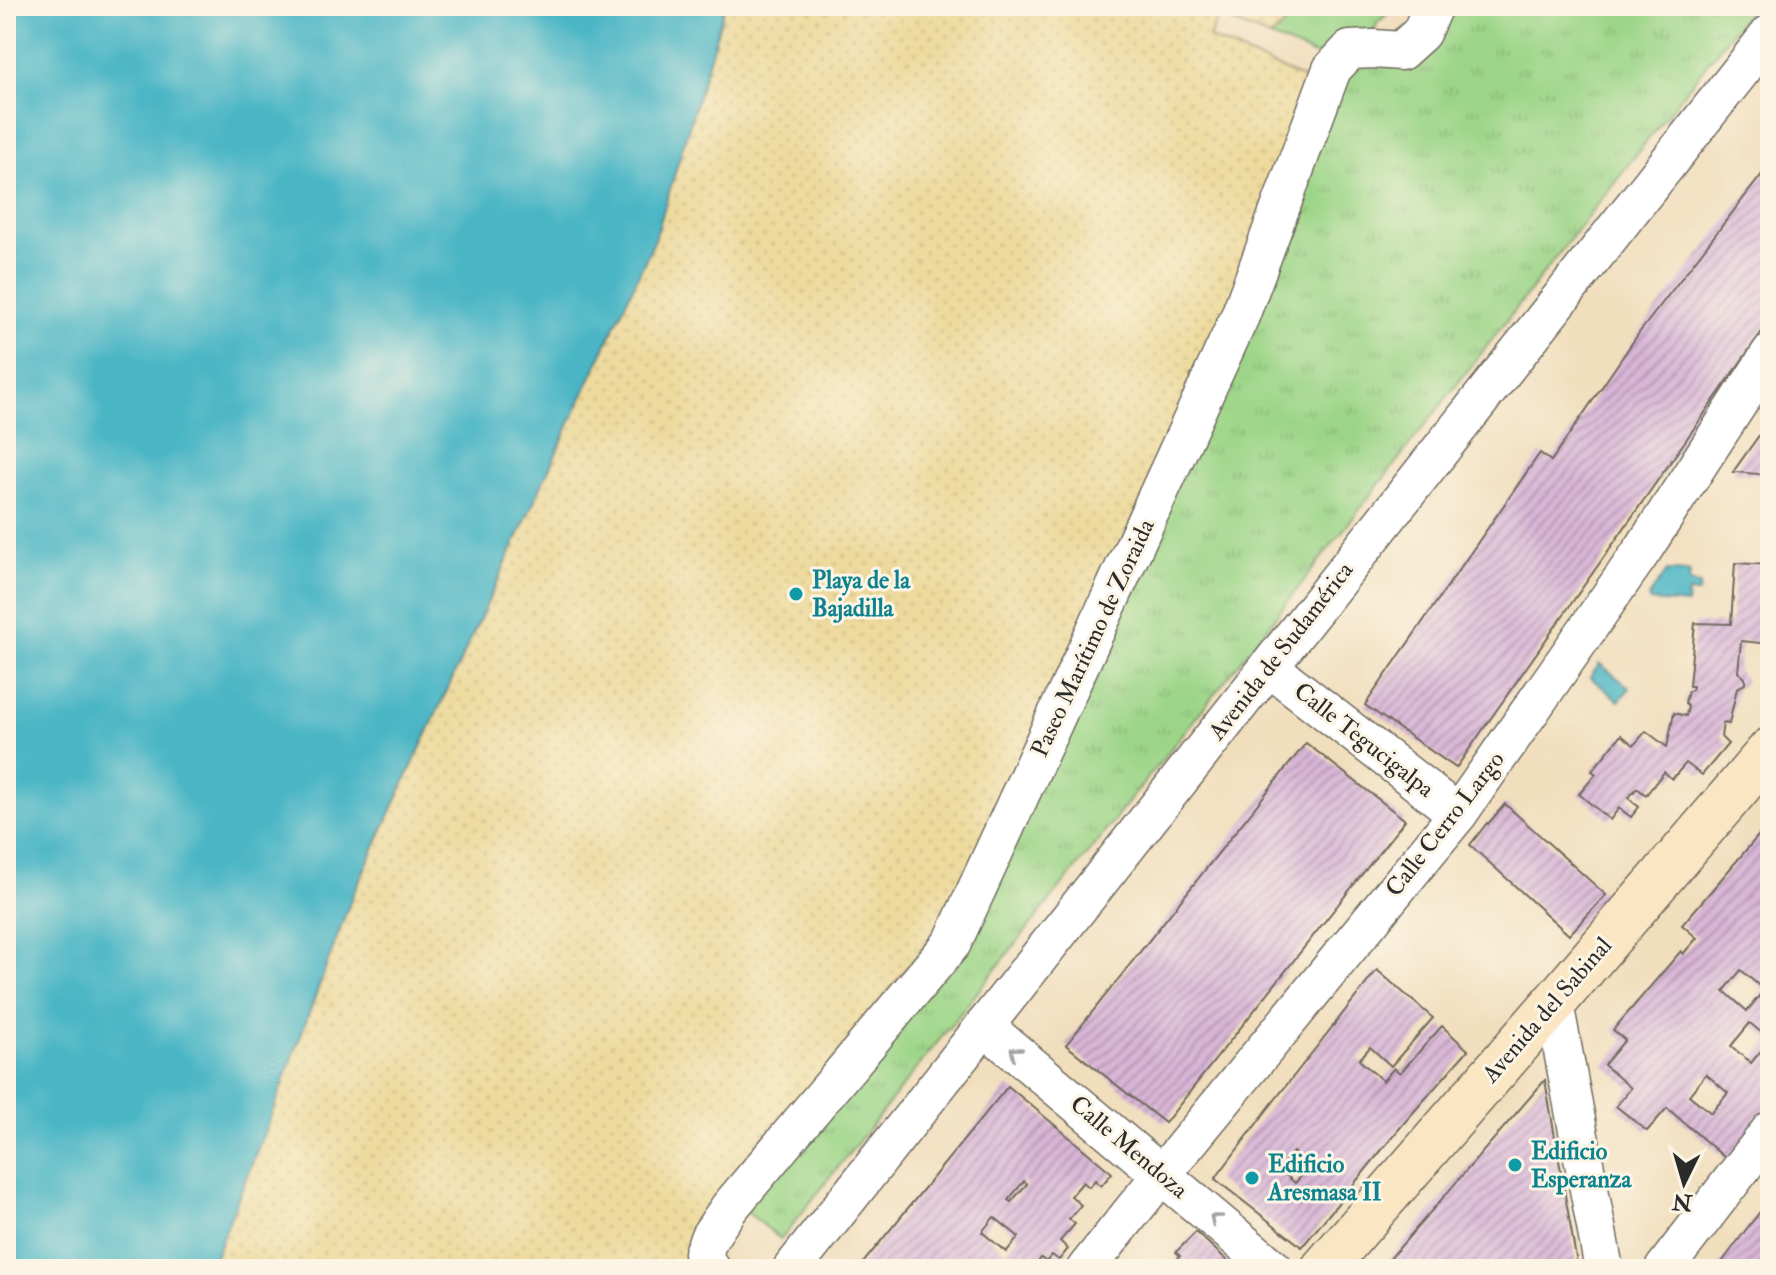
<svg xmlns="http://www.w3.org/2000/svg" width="1776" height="1275" font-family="'IM FELL Double Pica',serif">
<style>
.grass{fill:#9dd588;stroke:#64805a;stroke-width:2}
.sand{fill:url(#sand-dots);stroke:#8c8264;stroke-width:2}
.park{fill:url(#park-tufts);stroke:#64805a;stroke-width:2}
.water{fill:#49b5c5;stroke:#3a7078;stroke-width:2}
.building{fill:url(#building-hatch);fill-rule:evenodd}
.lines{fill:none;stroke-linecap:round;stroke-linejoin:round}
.street-casing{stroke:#706a5e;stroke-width:41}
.secondary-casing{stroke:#706a5e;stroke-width:47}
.street{stroke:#fff;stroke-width:38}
.secondary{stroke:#fbe6c4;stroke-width:44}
.oneway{stroke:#a0a0a0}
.culture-dot{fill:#0f9aa8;stroke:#fcf5e5;stroke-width:3}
.labels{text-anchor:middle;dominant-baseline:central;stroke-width:6;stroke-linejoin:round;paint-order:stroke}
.culture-label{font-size:24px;font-weight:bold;fill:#0d838f;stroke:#fcf5e5;text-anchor:start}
.street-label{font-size:24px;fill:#2b2b2b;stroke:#fcf5e5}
</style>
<defs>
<pattern id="sand-dots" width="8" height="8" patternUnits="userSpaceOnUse" patternTransform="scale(2)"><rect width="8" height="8" fill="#eeda9e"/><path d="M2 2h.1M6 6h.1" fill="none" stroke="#cb8" stroke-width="1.8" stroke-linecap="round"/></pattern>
<pattern id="park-tufts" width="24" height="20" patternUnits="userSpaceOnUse" patternTransform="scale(2)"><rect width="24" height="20" fill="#9dd588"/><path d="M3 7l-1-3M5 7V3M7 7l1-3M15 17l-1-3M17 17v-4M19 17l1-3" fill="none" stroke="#87b776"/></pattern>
<pattern id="building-hatch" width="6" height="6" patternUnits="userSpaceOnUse" patternTransform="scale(2)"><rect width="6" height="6" fill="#d9b6d7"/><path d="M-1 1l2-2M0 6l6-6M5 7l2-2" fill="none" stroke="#b094af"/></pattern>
</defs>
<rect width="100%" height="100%" fill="#fcf5e5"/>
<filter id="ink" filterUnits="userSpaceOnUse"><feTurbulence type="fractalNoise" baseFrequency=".0125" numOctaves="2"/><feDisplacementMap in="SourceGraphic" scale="16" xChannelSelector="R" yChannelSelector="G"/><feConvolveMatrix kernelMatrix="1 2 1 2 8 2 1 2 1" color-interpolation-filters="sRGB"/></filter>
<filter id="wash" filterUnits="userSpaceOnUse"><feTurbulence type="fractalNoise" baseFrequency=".006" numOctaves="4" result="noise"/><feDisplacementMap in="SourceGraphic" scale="32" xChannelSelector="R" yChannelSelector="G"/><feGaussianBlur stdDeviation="1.8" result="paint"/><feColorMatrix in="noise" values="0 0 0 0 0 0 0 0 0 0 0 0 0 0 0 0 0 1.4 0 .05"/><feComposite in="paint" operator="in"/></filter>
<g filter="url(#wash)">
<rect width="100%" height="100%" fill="#f1debd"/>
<polygon class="grass" points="1308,6 1397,6 1378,22 1372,35 1325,59 1270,37"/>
<polygon class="sand" points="725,6 1308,6 1270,37 1218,16 1209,38 1316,84 1237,293 960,902 688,1241 688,1269 210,1269 275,1105 353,894 655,239"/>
<polygon class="park" points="1445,6 1752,6 1263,633 781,1239 742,1208 974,924 1344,69"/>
<g class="water">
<polygon points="6,6 725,6 655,239 353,894 275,1105 210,1269 6,1269"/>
<polygon points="1667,571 1690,572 1689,583 1700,585 1699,593 1688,593 1687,604 1649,601 1648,598"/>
<polygon points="1600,664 1630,688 1619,701 1590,677"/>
</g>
<g id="blocks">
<g class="building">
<polygon points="1770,164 1770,320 1456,768 1365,705 1540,453 1551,461 1639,333"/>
<polygon points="1770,420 1770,475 1733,472"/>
<polygon points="1735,563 1770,565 1770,609 1768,609 1768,626 1770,626 1770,644 1741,641 1738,672 1745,678 1745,684 1737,688 1729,724 1723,723 1721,737 1728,744 1702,775 1686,763 1672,779 1664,772 1646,795 1637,788 1628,798 1639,807 1631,817 1619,808 1610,820 1579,794 1596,774 1592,771 1621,735 1634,745 1646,731 1667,747 1674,713 1686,716 1688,706 1685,703 1688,691 1692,690 1693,686 1689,686 1695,623 1731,624"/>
<polygon points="1306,743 1405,820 1165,1123 1066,1045"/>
<polygon points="1505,804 1606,895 1569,935 1470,845 1487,823 1488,824"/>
<path d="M1770,822V1113L1731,1163L1667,1108L1647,1131L1616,1106L1631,1088L1604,1065L1625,1040L1613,1030L1681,951L1683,954L1697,938L1682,925ZM1741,970L1764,990L1747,1011L1724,991ZM1750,1023L1770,1040L1751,1063L1731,1046ZM1706,1074L1728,1093L1711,1113L1689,1095Z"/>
<path d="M1377,970L1433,1018L1391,1066L1370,1047L1359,1060L1383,1081L1394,1068L1400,1073L1442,1026L1468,1050L1404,1123L1302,1247L1215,1179L1267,1110ZM1293,1152L1310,1166L1295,1183L1279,1169Z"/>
<polygon points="1545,1080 1578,1269 1381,1269"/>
<path d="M1008,1086L1112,1173L1101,1186L1095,1180L1089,1187L1083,1182L1071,1196L1081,1205L1069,1219L1075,1224L1060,1241L1068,1249L1059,1260L1052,1255L1046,1262L1041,1258L1038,1262L1041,1264L1038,1269H1027L1023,1266L1021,1269H858ZM1024,1181L1027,1184L1011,1202L1008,1200ZM994,1217L1019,1237L1006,1252L982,1232Z"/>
<polygon points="1770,1199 1770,1269 1717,1269 1745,1231"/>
<polygon points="1196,1232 1219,1253 1237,1269 1169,1269 1180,1256 1176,1252"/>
</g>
</g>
</g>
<g filter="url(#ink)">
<use href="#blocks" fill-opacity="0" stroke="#706a5e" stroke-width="2"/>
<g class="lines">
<defs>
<g id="street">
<polyline points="1269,667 1458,814"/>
<polyline points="1554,1003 1604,1269"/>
<polyline points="984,1026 1274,1269"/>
<polyline points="711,1269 708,1266 703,1253 710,1236 729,1208 952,943 1240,316 1332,69 1350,50 1374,49 1401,51 1421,33 1433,6"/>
<polyline points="792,1269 1770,34"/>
<polyline points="1086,1269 1162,1174 1458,814 1644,548 1770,354"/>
<polyline points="1664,1269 1770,1131"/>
</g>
<polyline id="secondary" points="1323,1269 1554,1003 1770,750"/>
</defs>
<use href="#street" class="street-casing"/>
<use href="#secondary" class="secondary-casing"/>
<use href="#street" class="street"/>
<use href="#secondary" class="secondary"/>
</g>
<defs><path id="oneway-chevron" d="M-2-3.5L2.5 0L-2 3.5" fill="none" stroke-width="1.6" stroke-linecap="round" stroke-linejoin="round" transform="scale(2)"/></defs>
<g class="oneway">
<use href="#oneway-chevron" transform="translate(1015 1052) rotate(-140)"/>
<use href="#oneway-chevron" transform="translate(1215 1219) rotate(-140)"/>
</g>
</g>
<g class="culture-dot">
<circle cx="796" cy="594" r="8"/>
<circle cx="1515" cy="1165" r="8"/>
<circle cx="1252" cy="1178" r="8"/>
</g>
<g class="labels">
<g class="culture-label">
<text x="812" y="580">Playa de la<tspan x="812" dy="28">Bajadilla</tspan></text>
<text x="1531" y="1151">Edificio<tspan x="1531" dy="28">Esperanza</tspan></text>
<text x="1268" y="1164">Edificio<tspan x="1268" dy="28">Aresmasa II</tspan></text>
</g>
<g class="street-label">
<text transform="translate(1093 638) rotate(-65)">Paseo Marítimo de Zoraida</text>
<text transform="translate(1281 651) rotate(-52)">Avenida de Sudamérica</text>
<text transform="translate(1364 740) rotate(38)">Calle Tegucigalpa</text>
<text transform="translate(1445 824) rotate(-52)">Calle Cerro Largo</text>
<text transform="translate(1547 1010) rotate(-49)">Avenida del Sabinal</text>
<text transform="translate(1129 1147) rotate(40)">Calle Mendoza</text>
</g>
</g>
<rect width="1776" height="1275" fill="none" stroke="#fcf5e5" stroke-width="32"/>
<g transform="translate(1684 1183) rotate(185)" stroke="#fcf5e5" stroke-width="6" paint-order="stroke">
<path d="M0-6L14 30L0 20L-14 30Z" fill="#2b2b2b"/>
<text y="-12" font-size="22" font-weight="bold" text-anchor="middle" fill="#2b2b2b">N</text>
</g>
</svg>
